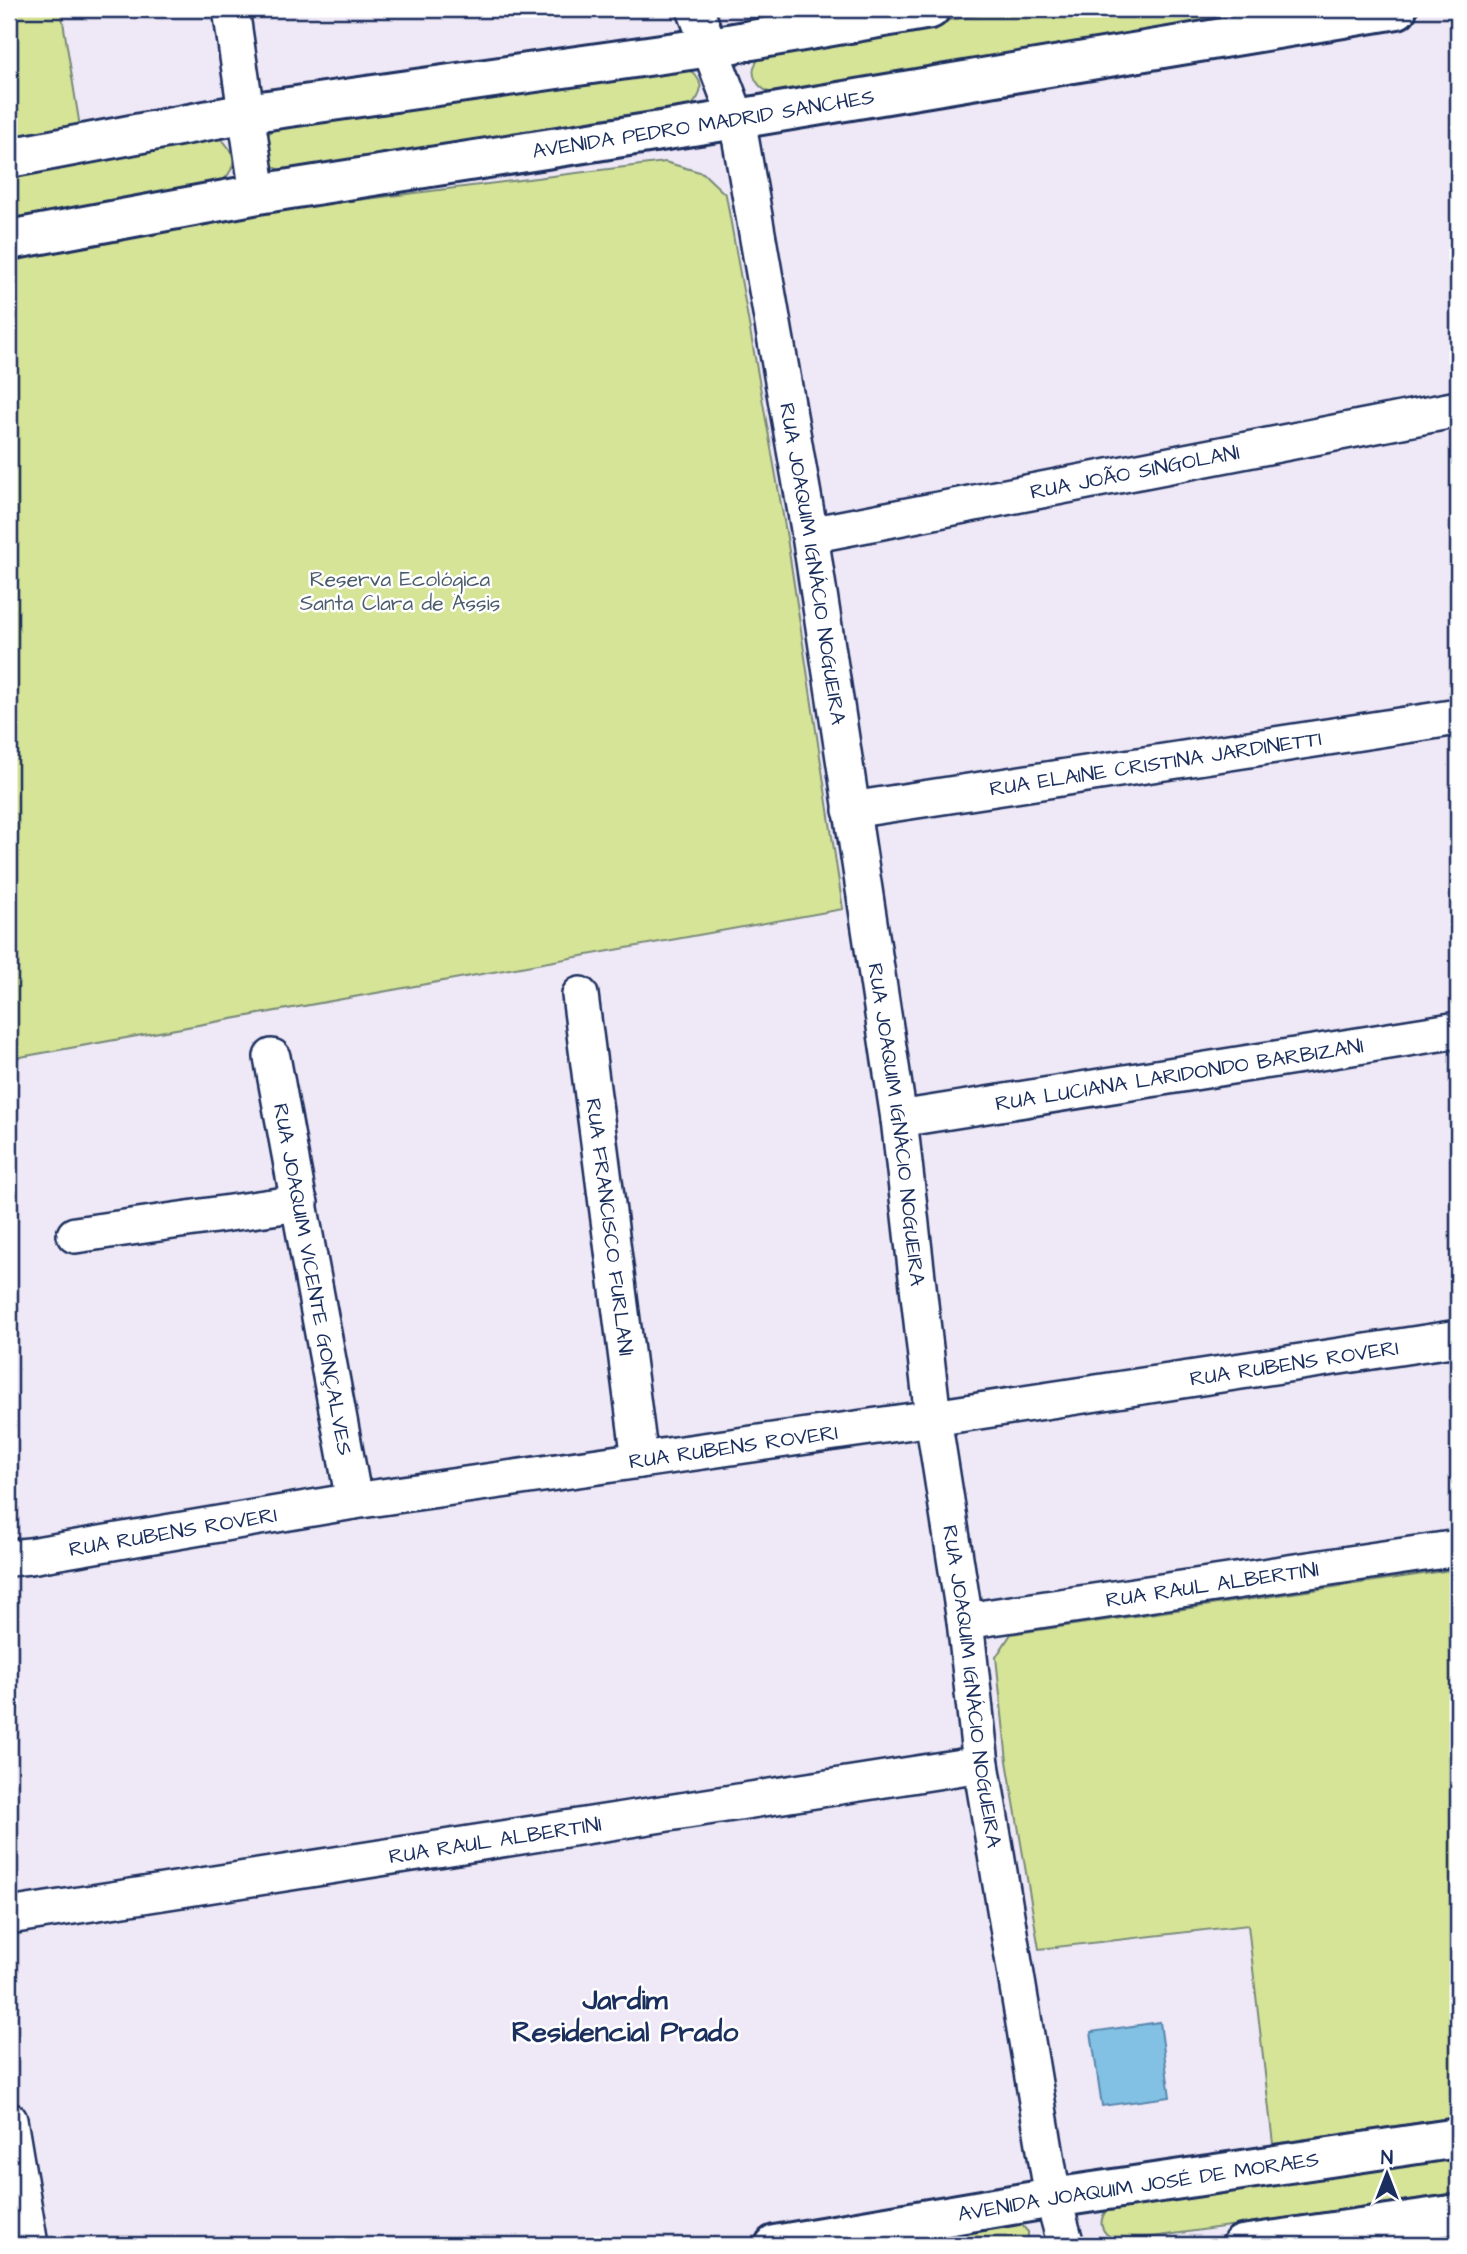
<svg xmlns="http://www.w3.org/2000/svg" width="1467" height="2254" font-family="'Architects Daughter',sans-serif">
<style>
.green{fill:#d6e497;stroke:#788a7a;stroke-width:2}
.water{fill:#82c1e3;stroke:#5987ae;stroke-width:2}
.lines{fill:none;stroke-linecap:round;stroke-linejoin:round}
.street-casing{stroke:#1b2f5e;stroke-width:40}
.secondary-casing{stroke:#1b2f5e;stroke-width:44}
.street{stroke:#fff;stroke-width:35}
.secondary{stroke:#fff;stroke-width:38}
.labels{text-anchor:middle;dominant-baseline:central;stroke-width:5;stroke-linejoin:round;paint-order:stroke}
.street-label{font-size:21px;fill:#1b2f5e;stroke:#fff}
.park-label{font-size:21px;fill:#4a5c6c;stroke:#fff}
.district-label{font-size:28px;font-weight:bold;fill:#1b2f5e;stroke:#fff}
</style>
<rect width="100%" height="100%" fill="#efe8f6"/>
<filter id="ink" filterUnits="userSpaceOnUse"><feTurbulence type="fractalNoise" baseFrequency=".0143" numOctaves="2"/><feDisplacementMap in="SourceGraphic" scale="14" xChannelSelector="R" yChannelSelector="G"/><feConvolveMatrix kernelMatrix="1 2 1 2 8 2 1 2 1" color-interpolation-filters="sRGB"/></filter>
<g filter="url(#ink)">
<g class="green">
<polygon points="9,9 61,9 80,127 9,140"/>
<path d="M1013,9H1291L777,95C759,92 744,72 761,57C764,54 768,53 771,51Z"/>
<path d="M685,67C704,78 706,93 689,108L283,171C260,163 259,140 277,124Z"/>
<path d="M219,137C236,152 239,165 222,182L9,222V173Z"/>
<polygon points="665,162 703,173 726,195 787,538 843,909 9,1059 9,257 261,212"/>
<polygon points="1458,1569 1458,2117 1273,2144 1248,1925 1039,1949 1007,1761 996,1657 1011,1634"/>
<path d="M1458,2155V2193L1125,2241C1103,2239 1094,2224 1109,2207Z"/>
<polygon points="1011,2221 1021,2224 1028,2232 1028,2245 865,2245"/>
</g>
<polygon class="water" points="1160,2022 1170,2097 1102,2106 1091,2032"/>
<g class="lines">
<defs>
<g id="street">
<polyline points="231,9 258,194"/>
<path id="s1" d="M695,9L737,119L810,535L899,1119L933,1418L965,1621L981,1764L1053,2198L1066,2245"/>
<path id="s2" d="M810,535L1458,409"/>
<path id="s3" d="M851,810L1458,717"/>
<path id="s4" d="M580,995L640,1460"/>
<path id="s5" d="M272,1057L354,1501"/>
<path id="s6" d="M899,1119L1458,1030"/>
<polyline points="75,1235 300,1203"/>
<path id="s7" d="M9,1558L30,1556L354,1501L933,1418L1458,1338"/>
<path id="s8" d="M965,1621L1458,1548"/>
<path id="s9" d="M9,1916L981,1764"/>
<polyline points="9,2120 30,2245"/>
</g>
<g id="secondary">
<polyline points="9,158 247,113 711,47 930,9"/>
<path id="s10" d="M9,240L258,194L737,119L1397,9"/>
<path id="s11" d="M775,2245L1053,2198L1458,2138"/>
<polyline points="1242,2245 1458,2214"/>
</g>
</defs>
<use href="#street" class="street-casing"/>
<use href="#secondary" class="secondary-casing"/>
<use href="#street" class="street"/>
<use href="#secondary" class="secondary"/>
</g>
</g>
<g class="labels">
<g class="street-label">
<text stroke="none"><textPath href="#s10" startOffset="704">AVENIDA PEDRO MADRID SANCHES</textPath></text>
<text stroke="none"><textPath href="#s2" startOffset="331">RUA JOÃO SINGOLANI</textPath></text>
<text stroke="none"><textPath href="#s1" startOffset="569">RUA JOAQUIM IGNÁCIO NOGUEIRA</textPath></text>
<text stroke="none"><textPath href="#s3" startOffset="308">RUA ELAINE CRISTINA JARDINETTI</textPath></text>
<text stroke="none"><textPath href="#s6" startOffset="284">RUA LUCIANA LARIDONDO BARBIZANI</textPath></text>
<text stroke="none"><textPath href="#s1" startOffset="1136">RUA JOAQUIM IGNÁCIO NOGUEIRA</textPath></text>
<text stroke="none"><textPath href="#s4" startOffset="234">RUA FRANCISCO FURLANI</textPath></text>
<text stroke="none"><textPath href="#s5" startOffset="226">RUA JOAQUIM VICENTE GONÇALVES</textPath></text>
<text stroke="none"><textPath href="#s7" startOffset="1300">RUA RUBENS ROVERI</textPath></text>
<text stroke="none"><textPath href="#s7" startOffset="733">RUA RUBENS ROVERI</textPath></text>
<text stroke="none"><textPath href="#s7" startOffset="166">RUA RUBENS ROVERI</textPath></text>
<text stroke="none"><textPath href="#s8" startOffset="250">RUA RAUL ALBERTINI</textPath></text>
<text stroke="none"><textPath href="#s1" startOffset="1703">RUA JOAQUIM IGNÁCIO NOGUEIRA</textPath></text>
<text stroke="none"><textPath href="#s9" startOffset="492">RUA RAUL ALBERTINI</textPath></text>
<text stroke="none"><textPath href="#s11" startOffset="368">AVENIDA JOAQUIM JOSÉ DE MORAES</textPath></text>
</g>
<g class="park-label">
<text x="400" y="579">Reserva Ecológica<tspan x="400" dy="24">Santa Clara de Assis</tspan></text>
</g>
<g class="district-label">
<text x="625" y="2000">Jardim<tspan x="625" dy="32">Residencial Prado</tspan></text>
</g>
</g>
<rect width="1467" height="2254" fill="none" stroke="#fff" stroke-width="35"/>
<rect x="18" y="18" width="1432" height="2219" fill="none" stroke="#1b2f5e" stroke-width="2.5" filter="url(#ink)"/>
<g transform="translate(1387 2174)" stroke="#ffffff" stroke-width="5" paint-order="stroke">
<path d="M0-5L12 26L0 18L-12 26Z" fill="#1b2f5e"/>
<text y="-10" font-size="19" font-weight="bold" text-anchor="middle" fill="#1b2f5e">N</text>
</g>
</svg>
